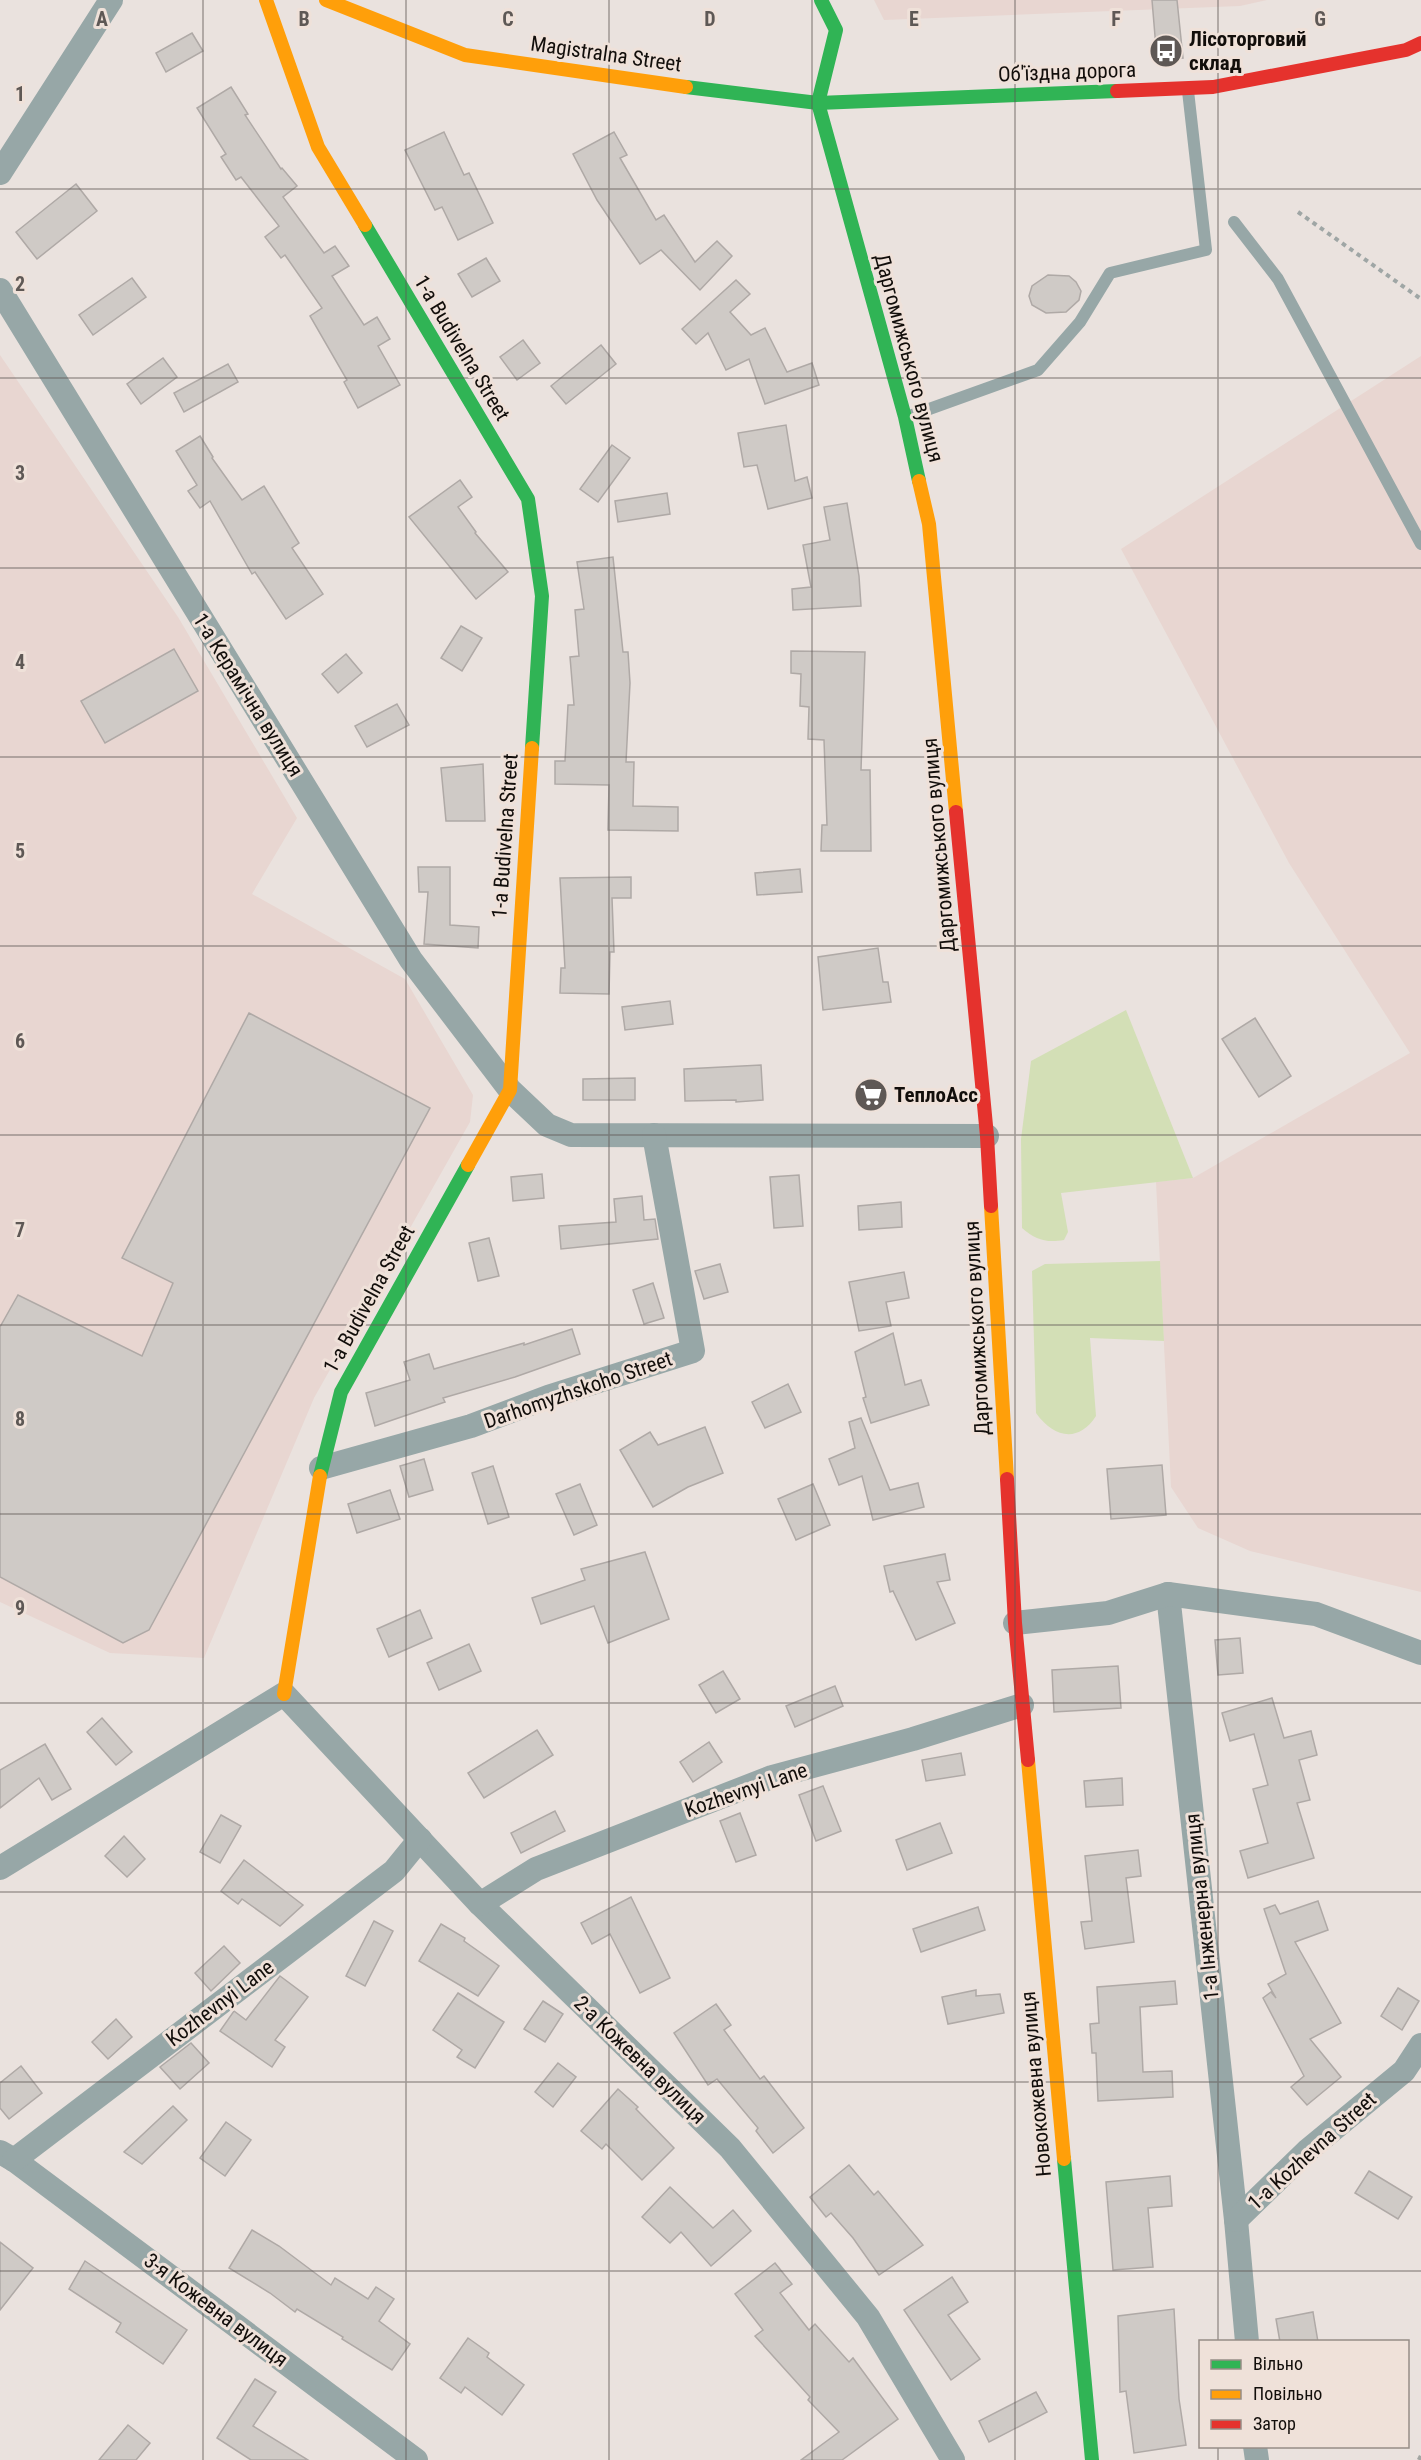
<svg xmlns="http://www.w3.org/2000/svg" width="1421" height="2460" font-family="'Roboto Condensed',sans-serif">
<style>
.industrial{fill:#e8d6d1}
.green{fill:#d3dfb6}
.building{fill:#cfcac6;stroke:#afa9a6;stroke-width:1.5}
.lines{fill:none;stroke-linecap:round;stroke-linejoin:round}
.path{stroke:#9fa6a5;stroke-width:4;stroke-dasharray:4.5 4.5;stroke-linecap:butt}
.lane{stroke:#97a7a7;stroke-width:12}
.street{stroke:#97a7a7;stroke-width:24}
.fast{stroke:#30b455;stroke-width:14}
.slow{stroke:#ff9f0a;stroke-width:14}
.jam{stroke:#e5322d;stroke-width:14}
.rail{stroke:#a3a6a3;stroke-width:4.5;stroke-dasharray:9 4.5;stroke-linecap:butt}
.grid{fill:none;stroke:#5e5855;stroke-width:1.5;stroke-opacity:0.55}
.labels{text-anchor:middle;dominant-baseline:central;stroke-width:6;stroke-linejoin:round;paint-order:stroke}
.poi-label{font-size:21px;font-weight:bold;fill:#120e0b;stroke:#efe1d9;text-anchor:start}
.street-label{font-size:21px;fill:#120e0b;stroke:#efe1d9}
.grid-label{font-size:20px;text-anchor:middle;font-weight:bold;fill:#5e5855;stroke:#efe1d9;stroke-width:6;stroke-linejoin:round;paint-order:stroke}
</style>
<rect width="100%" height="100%" fill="#eae2de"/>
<g class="industrial">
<polygon points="874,0 1267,0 1240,6 884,20"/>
<polygon points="0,355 178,617 297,818 252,894 405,979 473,1095 470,1122 314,1398 204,1658 110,1653 0,1602"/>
<polygon points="1421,356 1421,1592 1250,1551 1198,1528 1171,1487 1156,1182 1193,1178 1410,1053 1289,863 1121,549"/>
</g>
<g class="green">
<path d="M1126,1010L1193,1178L1061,1193L1068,1232L1064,1240C1046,1243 1036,1240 1022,1228L1021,1139L1031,1061Z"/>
<path d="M1160,1261L1164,1341L1090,1338L1096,1416C1078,1444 1053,1437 1036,1413L1032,1271L1045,1264Z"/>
</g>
<g class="building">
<polygon points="1152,0 1177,0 1183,58 1157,60"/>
<polygon points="192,33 203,51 166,72 156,53"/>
<polygon points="231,87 248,114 245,115 281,169 282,168 297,186 283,197 324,253 335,246 349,266 332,276 364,325 377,317 390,339 378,346 400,385 358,408 344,382 347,380 310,316 322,308 285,255 281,258 265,237 279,226 241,177 236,180 221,157 226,154 197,108"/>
<polygon points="444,132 464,175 469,173 493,223 458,240 442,207 435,210 405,150"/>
<polygon points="614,132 627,155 620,158 656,220 664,215 695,262 717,241 732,256 700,290 661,250 640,264 597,200 573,154"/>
<polygon points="76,184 97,211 37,259 16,232"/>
<polygon points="486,258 500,281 472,297 458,274"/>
<polygon points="1048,275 1069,276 1076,282 1081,291 1079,300 1066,312 1046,313 1032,305 1029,296 1032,286"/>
<polygon points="132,278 146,297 93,335 79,315"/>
<polygon points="736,280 750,294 730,312 751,335 765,328 787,372 812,363 819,385 765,404 749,359 726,370 708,333 696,344 682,329"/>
<polygon points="523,340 540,363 517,380 500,357"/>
<polygon points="601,345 616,364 566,404 551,386"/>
<polygon points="163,358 177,377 141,404 127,384"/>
<polygon points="228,364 238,382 184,412 174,393"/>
<polygon points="786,425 795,481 807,477 812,498 768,509 757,465 744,467 738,433"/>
<polygon points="200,436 213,457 212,458 242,500 264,486 299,543 292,548 323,594 286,619 255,572 252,574 210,501 200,508 188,491 197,485 176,451"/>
<polygon points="612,445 630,458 598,502 580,489"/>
<polygon points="460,480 472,497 458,507 476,532 475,533 508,572 476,599 409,517"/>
<polygon points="667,493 670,514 618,522 615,501"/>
<polygon points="847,503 859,576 861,606 793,610 792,589 811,587 803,545 830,540 824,507"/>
<polygon points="613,557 623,652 628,652 630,683 626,762 634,762 633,806 678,807 678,831 608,830 609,785 555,784 555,761 565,761 568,705 574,705 570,657 579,656 575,610 584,609 577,562"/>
<polygon points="461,626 482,638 462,671 441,658"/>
<polygon points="174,649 198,691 105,743 81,701"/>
<polygon points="791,651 865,652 861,770 870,770 871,851 821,851 822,825 827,825 824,740 808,739 809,707 800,706 801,674 791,673"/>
<polygon points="346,654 362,673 338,693 322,674"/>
<polygon points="397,704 409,725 367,747 355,726"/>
<polygon points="483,764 485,821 446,821 441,768"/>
<polygon points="418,867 450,867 450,925 479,927 478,948 424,944 428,892 419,892"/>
<polygon points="800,869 802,892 757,895 755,873"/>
<polygon points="631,877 631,898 612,898 614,952 610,952 609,994 560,993 561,968 565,968 560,878"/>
<polygon points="878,948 883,982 888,982 891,1002 823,1010 818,957"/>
<polygon points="670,1001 673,1024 625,1030 622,1007"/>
<polygon points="249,1013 430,1108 149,1630 123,1643 0,1577 0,1327 18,1295 142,1356 173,1283 122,1258"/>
<polygon points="1255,1018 1291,1076 1259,1097 1222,1039"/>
<polygon points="761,1065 763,1100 736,1102 736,1100 685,1101 684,1069"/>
<polygon points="635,1078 635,1100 583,1100 583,1079"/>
<polygon points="542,1174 544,1198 513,1201 511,1177"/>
<polygon points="799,1175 803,1226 774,1228 770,1177"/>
<polygon points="642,1196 644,1220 655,1219 658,1239 561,1249 559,1226 616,1222 614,1199"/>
<polygon points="901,1202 902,1227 859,1230 858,1206"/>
<polygon points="489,1238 499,1276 478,1281 469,1243"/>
<polygon points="720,1264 728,1292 704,1299 695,1271"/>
<polygon points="904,1272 909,1298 886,1302 891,1326 859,1331 849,1282"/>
<polygon points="653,1283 664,1318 644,1324 633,1290"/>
<polygon points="572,1329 580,1354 515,1377 443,1398 445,1402 375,1426 366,1393 410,1380 404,1362 429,1354 434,1369 524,1343 524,1345"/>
<polygon points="893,1333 905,1385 921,1380 929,1405 871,1423 863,1398 866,1397 855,1352"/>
<polygon points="788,1384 801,1412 765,1428 752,1402"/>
<polygon points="861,1418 890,1490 918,1483 924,1507 873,1520 862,1476 839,1485 829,1459 855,1448 849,1422"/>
<polygon points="705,1427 723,1473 688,1487 653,1507 620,1450 650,1432 658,1445"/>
<polygon points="424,1459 433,1490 409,1497 400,1466"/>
<polygon points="1162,1465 1166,1515 1111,1519 1107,1469"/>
<polygon points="493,1466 509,1517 488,1524 472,1473"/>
<polygon points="580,1484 597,1525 574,1535 556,1494"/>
<polygon points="813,1484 830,1525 796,1540 778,1499"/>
<polygon points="390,1490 400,1519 357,1533 348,1504"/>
<polygon points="645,1552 669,1619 608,1643 594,1606 541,1624 532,1598 585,1580 581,1569"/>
<polygon points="945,1554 950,1580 937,1582 955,1623 916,1640 893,1591 890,1592 884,1566"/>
<polygon points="420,1610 432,1638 389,1657 377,1629"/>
<polygon points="1240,1638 1243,1673 1218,1675 1215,1640"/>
<polygon points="469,1644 481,1671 439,1690 427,1663"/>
<polygon points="1118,1666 1121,1708 1054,1712 1052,1670"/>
<polygon points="723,1671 740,1699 716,1713 699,1685"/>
<polygon points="835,1686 843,1706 795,1727 786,1706"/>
<polygon points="1272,1698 1284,1738 1311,1731 1317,1755 1299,1760 1310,1800 1297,1803 1314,1858 1248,1878 1240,1851 1268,1843 1253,1789 1268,1785 1254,1734 1230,1741 1222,1713"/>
<polygon points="102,1718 132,1752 116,1765 87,1732"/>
<polygon points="537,1730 553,1755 484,1798 468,1773"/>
<polygon points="709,1742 722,1762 693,1782 680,1762"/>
<polygon points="45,1744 71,1789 52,1800 39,1778 0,1808 0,1770"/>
<polygon points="961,1753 965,1775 926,1781 922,1760"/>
<polygon points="1122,1778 1123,1805 1086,1807 1084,1781"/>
<polygon points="823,1786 841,1831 816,1841 799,1795"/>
<polygon points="555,1811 565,1831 521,1853 511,1833"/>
<polygon points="740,1813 756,1855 736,1862 720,1821"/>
<polygon points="221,1815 241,1826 220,1863 200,1852"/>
<polygon points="940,1823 952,1853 907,1870 896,1840"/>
<polygon points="124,1836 145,1859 127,1877 105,1856"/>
<polygon points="1138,1850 1141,1876 1126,1878 1134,1942 1085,1949 1081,1922 1092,1921 1085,1856"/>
<polygon points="244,1860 303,1905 280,1926 242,1899 238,1904 221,1891"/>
<polygon points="631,1897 670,1978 640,1993 610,1934 592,1944 581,1923"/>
<polygon points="1318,1901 1328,1930 1295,1942 1341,2023 1310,2039 1341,2077 1307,2105 1291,2087 1304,2076 1263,1998 1271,1992 1276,1998 1268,1984 1286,1974 1264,1909 1275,1905 1280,1914"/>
<polygon points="978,1907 985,1930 921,1952 913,1929"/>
<polygon points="374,1921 393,1931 365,1986 346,1976"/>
<polygon points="441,1924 465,1938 464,1941 499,1966 478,1996 419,1961"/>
<polygon points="224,1946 240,1963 211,1991 195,1973"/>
<polygon points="280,1976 308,1997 275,2040 285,2047 272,2067 220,2031 234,2011 246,2020"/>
<polygon points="1175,1981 1177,2004 1140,2007 1143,2072 1172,2071 1173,2097 1098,2101 1096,2053 1092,2053 1090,2024 1099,2023 1097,1987"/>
<polygon points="1398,1988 1419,2001 1402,2030 1381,2016"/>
<polygon points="976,1990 976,1996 1000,1994 1004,2013 948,2024 942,1997"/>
<polygon points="458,1993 504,2022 475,2068 457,2057 462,2050 433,2030"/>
<polygon points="543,2001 563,2014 545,2042 524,2029"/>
<polygon points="716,2004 731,2025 724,2030 760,2079 764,2076 804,2128 773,2153 756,2131 758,2128 717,2079 708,2085 674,2033"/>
<polygon points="116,2019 132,2037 108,2059 92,2042"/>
<polygon points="191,2043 209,2063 180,2089 160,2067"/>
<polygon points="558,2063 576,2077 553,2107 535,2092"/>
<polygon points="21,2066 42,2093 9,2119 0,2108 0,2083"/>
<polygon points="618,2089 638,2107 636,2109 674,2148 642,2180 606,2144 602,2149 581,2131"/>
<polygon points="173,2106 187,2120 142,2164 124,2152"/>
<polygon points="226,2122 251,2140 225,2176 200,2158"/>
<polygon points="849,2165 874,2195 878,2191 923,2245 879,2275 853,2238 831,2213 826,2217 810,2197"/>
<polygon points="1369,2171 1412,2197 1398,2219 1355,2193"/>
<polygon points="1170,2176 1172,2206 1148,2208 1153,2267 1113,2270 1106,2182"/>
<polygon points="670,2187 713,2228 733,2210 751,2231 711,2266 681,2232 670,2243 642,2217"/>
<polygon points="252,2230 279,2246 331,2285 335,2278 368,2299 376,2287 394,2299 379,2321 410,2344 392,2370 342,2339 343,2337 297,2309 295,2312 270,2293 229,2268"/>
<polygon points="0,2242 33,2268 0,2310"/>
<polygon points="85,2261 187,2330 163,2364 116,2332 121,2323 69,2289"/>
<polygon points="775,2263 792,2284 780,2293 809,2330 815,2324 849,2362 853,2358 898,2419 842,2460 801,2460 839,2432 808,2400 810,2397 755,2336 763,2330 735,2294"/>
<polygon points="952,2277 968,2302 948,2315 980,2359 951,2380 904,2310"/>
<polygon points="1174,2309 1179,2399 1186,2445 1134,2453 1126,2391 1120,2392 1118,2316"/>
<polygon points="1313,2312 1318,2342 1280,2342 1276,2319"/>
<polygon points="468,2338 489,2353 487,2357 524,2385 502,2415 465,2387 461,2393 440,2378"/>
<polygon points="255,2379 276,2392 253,2426 308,2460 251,2460 217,2438"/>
<polygon points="1036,2392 1047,2412 989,2442 979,2421"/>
<polygon points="128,2425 150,2443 136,2460 99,2460"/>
</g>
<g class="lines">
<polyline class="path" points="1298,212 1421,299"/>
<g class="lane">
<polyline points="1234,222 1278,279 1421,544"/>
<polyline points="907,417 1038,370 1080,322 1110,273 1206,250 1188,91"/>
</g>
<g class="street">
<polyline points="0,173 111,0"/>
<polyline points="0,290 411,960 510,1090 547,1125 571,1135 987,1136"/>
<polyline points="321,1468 471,1426 548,1397 693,1351 654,1135"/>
<polyline points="1168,1594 1236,2220 1247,2342"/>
<polyline points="1015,1623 1108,1613 1168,1594 1316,1614 1421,1653"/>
<polyline points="0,1868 284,1694 480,1904 730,2148 868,2317 953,2460"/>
<polyline points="480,1904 536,1869 772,1777 913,1739 1022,1705"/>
<polyline points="0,2152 14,2160 416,2460"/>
<polyline points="14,2160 394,1871 420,1839"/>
<polyline points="1236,2220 1307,2151 1404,2071 1421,2045"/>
<polyline points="1255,2446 1257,2460"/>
</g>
<g class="fast">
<polyline points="821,0 836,30 818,103 905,417 919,481"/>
<polyline points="686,87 818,103 1117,91"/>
<polyline points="365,225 528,499 542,596 532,748"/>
<polyline points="320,1476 341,1392 468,1165"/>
<polyline points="1064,2159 1092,2460"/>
</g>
<g class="slow">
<polyline points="266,0 318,147 365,225"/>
<polyline points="326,0 465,55 686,87"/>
<polyline points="919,481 929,524 956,812"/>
<polyline points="468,1165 510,1090 532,748"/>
<polyline points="991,1206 1007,1479"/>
<polyline points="284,1694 320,1476"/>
<polyline points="1028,1760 1064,2159"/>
</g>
<g class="jam">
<polyline points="1117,91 1213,87 1406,50 1421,43"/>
<polyline points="956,812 987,1136 991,1206"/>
<polyline points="1007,1479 1015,1623 1028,1760"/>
</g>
<polyline class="rail" points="1419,2460 1421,2456"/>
</g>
<path class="grid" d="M203,0V2460M406,0V2460M609,0V2460M812,0V2460M1015,0V2460M1218,0V2342M0,189H1421M0,378H1421M0,568H1421M0,757H1421M0,946H1421M0,1135H1421M0,1325H1421M0,1514H1421M0,1703H1421M0,1892H1421M0,2082H1421M0,2271H1421M1218,2446V2460"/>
<defs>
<symbol id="bus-disc" viewBox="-11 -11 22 22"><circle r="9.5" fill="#5e5855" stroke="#efe1d9"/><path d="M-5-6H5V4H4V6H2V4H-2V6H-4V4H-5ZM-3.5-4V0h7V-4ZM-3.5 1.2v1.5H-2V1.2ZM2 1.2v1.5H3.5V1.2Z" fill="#fff"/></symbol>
<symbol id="supermarket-disc" viewBox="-11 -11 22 22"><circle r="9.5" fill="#5e5855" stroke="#efe1d9"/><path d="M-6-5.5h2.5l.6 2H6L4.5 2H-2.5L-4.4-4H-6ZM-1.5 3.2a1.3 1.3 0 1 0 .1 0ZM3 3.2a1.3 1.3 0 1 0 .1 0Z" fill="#fff"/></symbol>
</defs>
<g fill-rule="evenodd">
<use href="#bus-disc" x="1147" y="32" width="38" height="38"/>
<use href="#supermarket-disc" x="852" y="1076" width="38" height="38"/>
</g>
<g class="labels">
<g class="poi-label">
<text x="1189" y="39">Лісоторговий<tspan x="1189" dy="24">склад</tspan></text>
<text x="894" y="1095">ТеплоАсс</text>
</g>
<g class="street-label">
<text transform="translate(606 54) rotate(8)">Magistralna Street</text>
<text transform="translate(1067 72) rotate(-2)">Об'їздна дорога</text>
<text transform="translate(462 348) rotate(59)">1-a Budivelna Street</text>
<text transform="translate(909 358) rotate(75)">Даргомижського вулиця</text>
<text transform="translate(248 695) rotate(58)">1-а Керамічна вулиця</text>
<text transform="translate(505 836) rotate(-86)">1-a Budivelna Street</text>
<text transform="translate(939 845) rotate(-95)">Даргомижського вулиця</text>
<text transform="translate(369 1299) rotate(-61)">1-a Budivelna Street</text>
<text transform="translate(977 1328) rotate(-93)">Даргомижського вулиця</text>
<text transform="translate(578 1390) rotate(-19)">Darhomyzhskoho Street</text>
<text transform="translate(746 1790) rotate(-19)">Kozhevnyi Lane</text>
<text transform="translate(1202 1907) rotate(-96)">1-а Інженерна вулиця</text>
<text transform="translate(220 2003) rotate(-37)">Kozhevnyi Lane</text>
<text transform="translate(640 2060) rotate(44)">2-а Кожевна вулиця</text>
<text transform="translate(1036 2084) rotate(-95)">Новокожевна вулиця</text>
<text transform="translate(1312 2151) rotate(-42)">1-a Kozhevna Street</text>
<text transform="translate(216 2310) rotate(37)">3-я Кожевна вулиця</text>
</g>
</g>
<g class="grid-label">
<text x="102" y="26">A</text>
<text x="304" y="26">B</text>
<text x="508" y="26">C</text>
<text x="710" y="26">D</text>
<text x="914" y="26">E</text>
<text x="1116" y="26">F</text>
<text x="1320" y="26">G</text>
<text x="20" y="101">1</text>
<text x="20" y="291">2</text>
<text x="20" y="480">3</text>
<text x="20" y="669">4</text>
<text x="20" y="858">5</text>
<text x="20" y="1048">6</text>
<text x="20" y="1237">7</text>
<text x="20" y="1426">8</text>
<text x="20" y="1615">9</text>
</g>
<rect x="1199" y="2340" width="210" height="108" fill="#efe1d9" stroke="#978d87" stroke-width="1.5"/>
<rect x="1211" y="2360" width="30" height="9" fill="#30b455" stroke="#978d87" stroke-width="1.5"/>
<text x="1253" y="2370" font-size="18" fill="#120e0b">Вільно</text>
<rect x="1211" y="2390" width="30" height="9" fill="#ff9f0a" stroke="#978d87" stroke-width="1.5"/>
<text x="1253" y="2400" font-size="18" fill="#120e0b">Повільно</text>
<rect x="1211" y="2420" width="30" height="9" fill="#e5322d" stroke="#978d87" stroke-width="1.5"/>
<text x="1253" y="2430" font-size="18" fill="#120e0b">Затор</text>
</svg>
